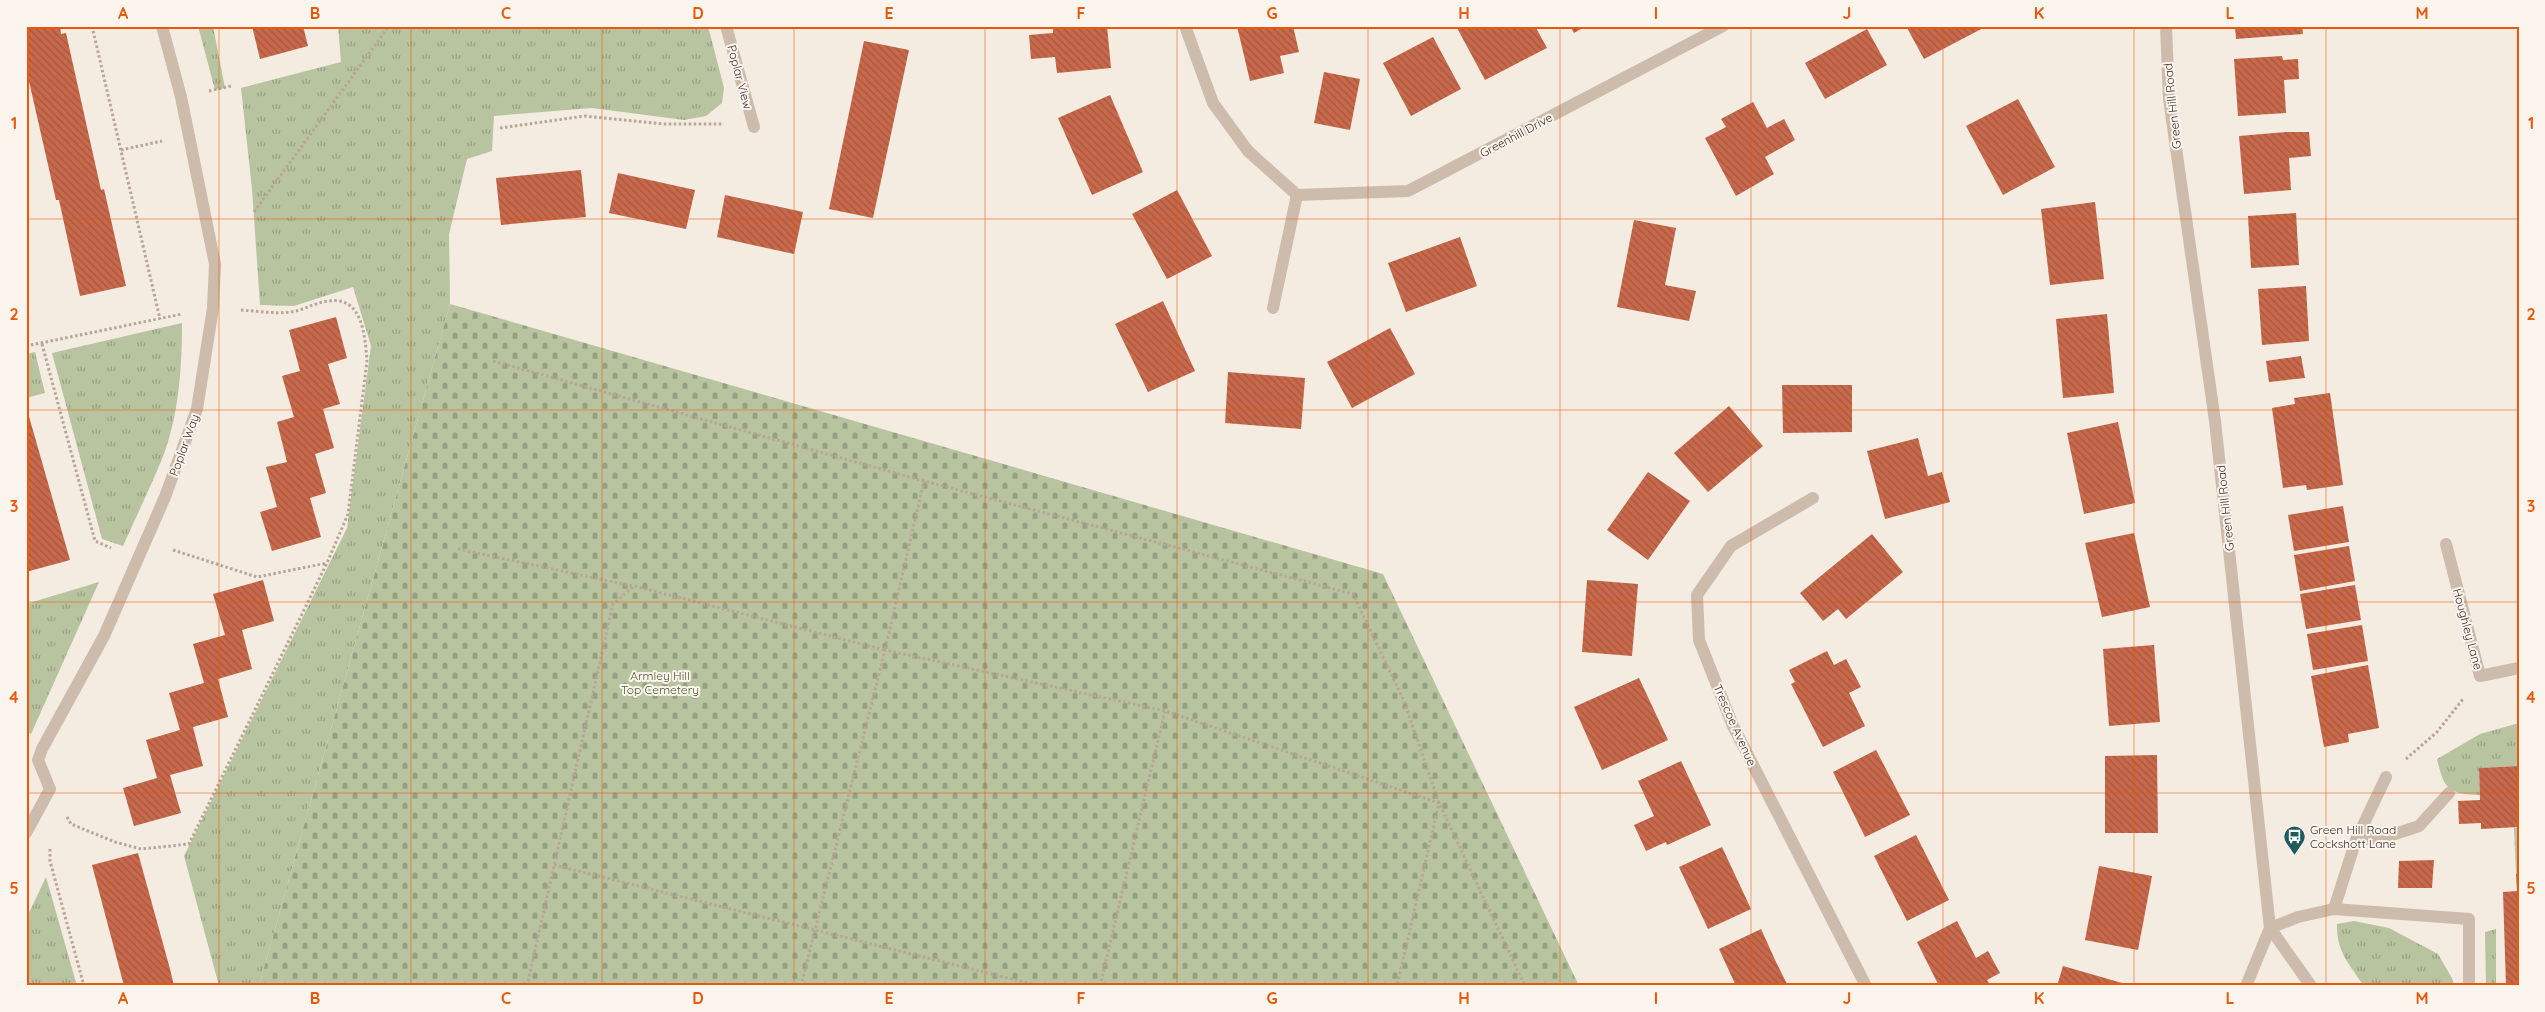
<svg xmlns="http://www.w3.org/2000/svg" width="2545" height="1012" font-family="Quicksand,sans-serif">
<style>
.grass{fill:url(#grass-tufts)}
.cemetery{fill:url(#cemetery-stones)}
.building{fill:url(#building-back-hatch)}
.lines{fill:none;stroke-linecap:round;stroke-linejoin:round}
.path{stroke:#b9a596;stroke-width:3;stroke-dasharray:2.5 2.5;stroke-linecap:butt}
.minor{stroke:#cdbbac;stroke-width:12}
.grid{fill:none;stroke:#e8590c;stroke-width:1;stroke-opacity:0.55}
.labels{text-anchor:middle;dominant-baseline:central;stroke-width:4;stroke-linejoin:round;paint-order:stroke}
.street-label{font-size:12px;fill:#3b302b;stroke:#fbf5ee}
.park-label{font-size:12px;fill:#4a5a2e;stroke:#fbf5ee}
.poi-label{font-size:12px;fill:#3b302b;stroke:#fbf5ee;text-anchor:start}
.neatline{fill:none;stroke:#e8590c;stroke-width:2}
.grid-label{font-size:16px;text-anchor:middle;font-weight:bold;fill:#e8590c}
</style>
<defs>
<pattern id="grass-tufts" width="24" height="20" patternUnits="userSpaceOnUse" patternTransform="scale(1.25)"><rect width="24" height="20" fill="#b8c4a0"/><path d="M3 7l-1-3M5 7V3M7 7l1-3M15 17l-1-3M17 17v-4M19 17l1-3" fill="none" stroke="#97a083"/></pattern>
<pattern id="cemetery-stones" width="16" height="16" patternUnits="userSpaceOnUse" patternTransform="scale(1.25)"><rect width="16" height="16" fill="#b8c4a0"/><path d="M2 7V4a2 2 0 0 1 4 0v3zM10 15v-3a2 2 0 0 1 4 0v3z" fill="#97a083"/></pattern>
<pattern id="building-back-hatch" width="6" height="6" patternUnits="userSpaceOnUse" patternTransform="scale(1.25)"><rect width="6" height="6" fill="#c8694b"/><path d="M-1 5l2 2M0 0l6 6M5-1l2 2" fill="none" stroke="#a4573f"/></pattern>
</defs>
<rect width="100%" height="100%" fill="#f4ebe1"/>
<g class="grass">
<polygon points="198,26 213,26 225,88 215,90"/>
<polygon points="338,26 708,26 724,88 722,103 706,116 684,120 592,108 494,116 492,151 467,159 449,234 450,304 259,986 219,986 184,856 347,528 371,346 353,287 294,306 260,305 252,189 241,88 341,62"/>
<path d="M182,323C182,368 179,416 162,459C150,488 136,517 123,546L102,539L52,353Z"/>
<polygon points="35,352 45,393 26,398 26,354"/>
<polygon points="99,582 31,734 26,732 26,604"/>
<path d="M2519,723V766L2479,768L2480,795C2448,794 2444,789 2437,759L2480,734Z"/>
<polygon points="2519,827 2519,874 2516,874 2514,828"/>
<polygon points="46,877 77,986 26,986 26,919"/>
<path d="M2354,921L2389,928L2438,954L2453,980L2454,986H2364C2349,964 2336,951 2337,924Z"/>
<polygon points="2496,929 2496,986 2486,986 2485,932"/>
</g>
<polygon class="cemetery" points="450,304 1383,574 1579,986 259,986"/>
<g class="building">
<polygon points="26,26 60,26 61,34 66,33 101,190 104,189 126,286 80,296 59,200 56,200 26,68"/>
<polygon points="252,26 303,26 308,46 260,59"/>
<polygon points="1053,26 1107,26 1111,68 1057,73 1055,57 1031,59 1029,35 1053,33"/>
<polygon points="1237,26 1293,26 1299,52 1280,56 1284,73 1250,81"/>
<polygon points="1456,26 1535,26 1547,48 1485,80"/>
<polygon points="1570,26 1586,26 1574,33"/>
<polygon points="1906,26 1987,26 1924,59"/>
<polygon points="2235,26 2302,26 2303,34 2236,39"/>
<polygon points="1867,29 1887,65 1825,99 1805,63"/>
<polygon points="1433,37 1461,89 1411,116 1383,63"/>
<polygon points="864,41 909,50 873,218 829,209"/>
<polygon points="2282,56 2283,60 2298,59 2299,79 2284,80 2286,113 2238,116 2234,59"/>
<polygon points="1324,72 1360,79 1350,130 1314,123"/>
<polygon points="1110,95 1143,172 1092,195 1058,118"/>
<polygon points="2018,99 2055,167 2003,195 1966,126"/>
<polygon points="1753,102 1767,128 1784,119 1795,140 1765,157 1774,174 1736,196 1705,138 1726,127 1721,119"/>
<polygon points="2286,132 2309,132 2311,156 2289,158 2291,190 2244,194 2239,136"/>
<polygon points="581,170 586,217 501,225 496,178"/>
<polygon points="618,173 695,190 686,229 609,213"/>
<polygon points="1177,190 1212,256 1167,279 1132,214"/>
<polygon points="725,195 803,212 794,254 717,237"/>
<polygon points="2095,202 2104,279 2050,285 2041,209"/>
<polygon points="2296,213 2299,265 2251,268 2248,216"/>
<polygon points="1634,220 1676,228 1665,285 1696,291 1689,321 1617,307"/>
<polygon points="1460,237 1477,286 1406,312 1388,263"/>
<polygon points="2306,286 2309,341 2262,345 2258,289"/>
<polygon points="1163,301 1195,371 1148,392 1115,324"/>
<polygon points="2107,314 2114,393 2063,398 2056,319"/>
<polygon points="336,317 347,358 328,364 340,404 323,409 334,448 315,454 326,493 310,498 321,537 272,551 260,512 277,507 266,467 287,462 277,422 294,417 282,376 300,371 289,330"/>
<polygon points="1390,328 1415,374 1352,408 1327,362"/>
<polygon points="2301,356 2305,378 2269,382 2266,361"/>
<polygon points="1228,372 1305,378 1301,429 1225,423"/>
<polygon points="1782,385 1852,385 1852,432 1783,433"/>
<polygon points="2330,393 2343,485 2307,490 2306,485 2283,488 2272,408 2295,404 2294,398"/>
<polygon points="26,406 70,560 26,572"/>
<polygon points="1729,406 1763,446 1708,492 1674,453"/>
<polygon points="2118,422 2135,503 2084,514 2067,433"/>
<polygon points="1918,438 1928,476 1942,472 1950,502 1885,519 1867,451"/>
<polygon points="1648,472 1690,501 1648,560 1607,530"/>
<polygon points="2343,506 2349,542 2294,551 2288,515"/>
<polygon points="2134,533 2150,607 2102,617 2085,543"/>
<polygon points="1872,534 1903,572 1846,619 1838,609 1823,621 1800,593"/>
<polygon points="2349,546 2355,581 2300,591 2294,555"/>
<polygon points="263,580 274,621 242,630 252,669 218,679 228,717 193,727 203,766 170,775 181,813 134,826 123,788 157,778 146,740 180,730 169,693 204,683 193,644 225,635 213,594"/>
<polygon points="1587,580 1638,584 1632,656 1582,652"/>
<polygon points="2355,585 2361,620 2306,629 2300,594"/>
<polygon points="2362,625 2368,661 2313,670 2307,634"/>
<polygon points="2154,645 2160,722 2109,726 2103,649"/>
<polygon points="1827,651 1834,665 1846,659 1861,687 1849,693 1865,726 1823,747 1791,684 1795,682 1789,670"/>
<polygon points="2368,665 2379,728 2348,734 2349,742 2324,747 2311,676"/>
<polygon points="1639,678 1668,740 1602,770 1574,707"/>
<polygon points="1876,750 1910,815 1865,837 1833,772"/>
<polygon points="2157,755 2158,833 2105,833 2105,756"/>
<polygon points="1681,761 1711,825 1667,845 1666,842 1646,851 1634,825 1654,816 1638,781"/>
<polygon points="2519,766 2519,827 2481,829 2481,823 2459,824 2458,801 2480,800 2479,768"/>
<polygon points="1916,835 1949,900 1907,921 1874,856"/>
<polygon points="1722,847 1751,909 1708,929 1679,867"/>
<polygon points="138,853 170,969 174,986 124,986 123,982 92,865"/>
<polygon points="2434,860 2432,888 2398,888 2399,861"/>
<polygon points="2099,866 2152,876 2138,950 2085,940"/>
<polygon points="2516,874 2519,874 2519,986 2506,986 2503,892 2517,891"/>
<polygon points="1957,921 1976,958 1988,951 2000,973 1987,980 1990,985 1988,986 1939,986 1917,942"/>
<polygon points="1761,929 1776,962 1788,986 1736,986 1719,949"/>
<polygon points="2063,966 2129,985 2129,986 2057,986"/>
</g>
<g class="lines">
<g class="path">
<polyline points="92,26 160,319"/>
<polyline points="209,91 231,86"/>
<polyline points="500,128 585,116 663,124 723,124"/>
<polyline points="121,150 162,141"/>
<polyline points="254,212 389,26"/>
<polyline points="42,344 95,541 111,548"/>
<polyline points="26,346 182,314"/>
<polyline points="493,361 924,481 1353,594 1404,701 1439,803 1525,986"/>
<polyline points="458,549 633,586"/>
<polyline points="173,550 257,577 327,563"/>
<polyline points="2406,759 2437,732 2463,699"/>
<path d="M67,817L71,824L115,842L141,849L189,844L327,563L348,514L367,361C365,337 363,296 329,301C316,302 304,310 291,312C275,314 257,311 240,310"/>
<polyline points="50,849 50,861 84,986"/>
<polyline points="554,865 1040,986"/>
<polyline points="527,986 613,604 634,586 885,650 924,481"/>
<polyline points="801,986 885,650 1165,711 1439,803 1397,986"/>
<polyline points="1100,986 1165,711"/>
</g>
<g class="minor">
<polyline points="726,26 754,127"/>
<polyline points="1185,26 1213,103 1248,151 1297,195 1408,191 1723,26"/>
<polyline points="2166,26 2169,99 2215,421 2270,928 2246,986"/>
<polyline points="1273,308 1297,195"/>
<polyline points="1813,498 1731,546 1697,595 1699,640 1733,726 1866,986"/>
<polyline points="2446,544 2480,676 2519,668"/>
<polyline points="26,833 50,789 38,760 42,749 104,636 165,497 197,409 213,308 215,264 181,97 162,26"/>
<polyline points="2356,840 2386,837 2419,826 2449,793"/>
<polyline points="2334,909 2356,840 2386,777"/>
<polyline points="2311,986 2270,928 2298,917 2334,909 2469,919 2469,986"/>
</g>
</g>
<path class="grid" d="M219,26V986M411,26V986M602,26V986M794,26V986M985,26V986M1177,26V986M1368,26V986M1560,26V986M1751,26V986M1943,26V986M2134,26V986M2326,26V986M26,219H2519M26,410H2519M26,602H2519M26,793H2519"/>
<defs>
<symbol id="bus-pin" viewBox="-11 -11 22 30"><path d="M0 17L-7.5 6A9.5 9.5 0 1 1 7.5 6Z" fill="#1f5a5e" stroke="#fbf5ee"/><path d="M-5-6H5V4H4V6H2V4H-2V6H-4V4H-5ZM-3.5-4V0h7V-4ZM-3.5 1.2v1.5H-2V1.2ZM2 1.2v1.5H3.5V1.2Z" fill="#fff"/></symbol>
</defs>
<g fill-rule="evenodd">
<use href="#bus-pin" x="2282" y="824" width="25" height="34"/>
</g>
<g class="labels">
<g class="street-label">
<text transform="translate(740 77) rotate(75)">Poplar View</text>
<text transform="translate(2172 106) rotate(-96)">Green Hill Road</text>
<text transform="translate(1516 135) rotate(-28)">Greenhill Drive</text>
<text transform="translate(184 445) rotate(-70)">Poplar Way</text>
<text transform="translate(2225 508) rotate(-96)">Green Hill Road</text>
<text transform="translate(2468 629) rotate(75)">Houghley Lane</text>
<text transform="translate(1735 725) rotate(66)">Trescoe Avenue</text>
</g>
<g class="park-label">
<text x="660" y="675">Armley Hill<tspan x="660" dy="14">Top Cemetery</tspan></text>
</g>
<g class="poi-label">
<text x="2310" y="829">Green Hill Road<tspan x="2310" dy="14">Cockshott Lane</tspan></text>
</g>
</g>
<rect width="2545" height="1012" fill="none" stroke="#fbf5ee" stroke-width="55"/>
<rect x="28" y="28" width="2490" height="956" class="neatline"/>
<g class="grid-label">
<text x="123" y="19">A</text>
<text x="315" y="19">B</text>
<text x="506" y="19">C</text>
<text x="698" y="19">D</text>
<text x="889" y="19">E</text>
<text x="1081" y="19">F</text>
<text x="1272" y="19">G</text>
<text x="1464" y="19">H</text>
<text x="1656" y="19">I</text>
<text x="1847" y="19">J</text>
<text x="2039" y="19">K</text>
<text x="2230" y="19">L</text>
<text x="2422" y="19">M</text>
<text x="14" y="129">1</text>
<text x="2531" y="129">1</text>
<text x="14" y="320">2</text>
<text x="2531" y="320">2</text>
<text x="14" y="512">3</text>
<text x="2531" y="512">3</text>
<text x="14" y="703">4</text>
<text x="2531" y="703">4</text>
<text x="14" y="894">5</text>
<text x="2531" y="894">5</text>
<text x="123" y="1004">A</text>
<text x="315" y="1004">B</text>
<text x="506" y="1004">C</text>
<text x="698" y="1004">D</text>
<text x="889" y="1004">E</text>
<text x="1081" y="1004">F</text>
<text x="1272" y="1004">G</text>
<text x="1464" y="1004">H</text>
<text x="1656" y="1004">I</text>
<text x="1847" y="1004">J</text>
<text x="2039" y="1004">K</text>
<text x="2230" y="1004">L</text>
<text x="2422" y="1004">M</text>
</g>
</svg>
